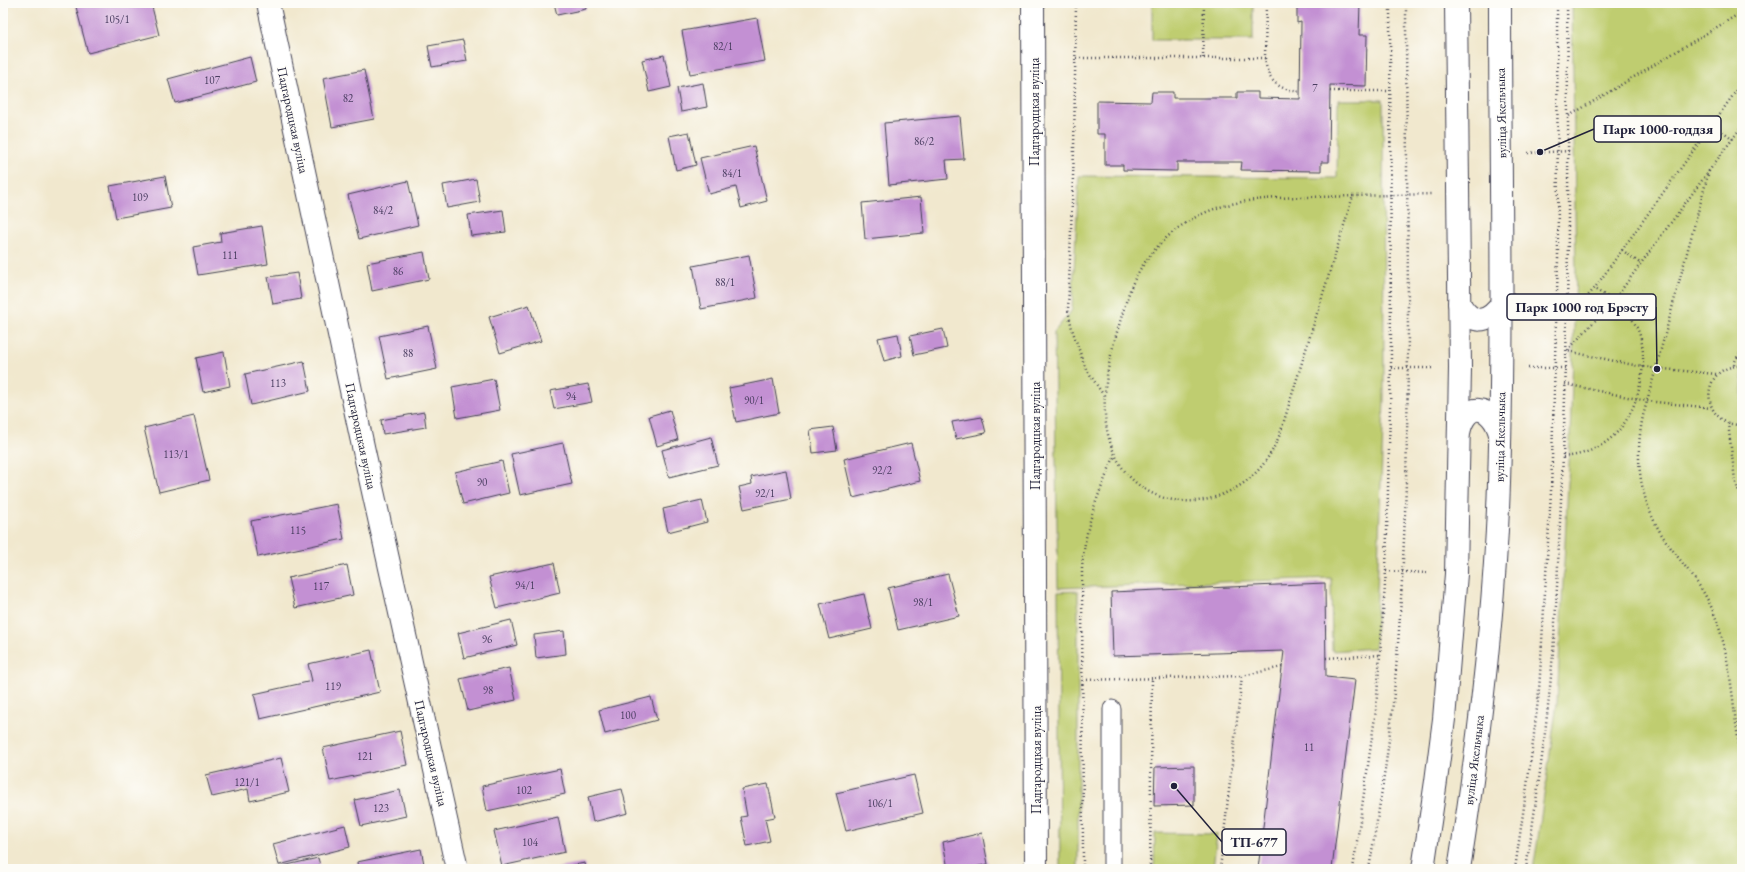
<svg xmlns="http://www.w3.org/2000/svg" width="1745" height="872" font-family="'EB Garamond',serif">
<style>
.green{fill:#bfcd6f;stroke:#707855}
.building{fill:#c390d3}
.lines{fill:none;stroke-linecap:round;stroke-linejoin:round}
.service-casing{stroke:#414051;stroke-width:19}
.minor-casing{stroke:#414051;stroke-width:24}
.path{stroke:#414051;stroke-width:2.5;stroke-dasharray:1 3;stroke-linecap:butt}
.service{stroke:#fff;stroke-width:17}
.minor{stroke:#fff;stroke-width:22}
.labels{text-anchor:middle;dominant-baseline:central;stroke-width:3;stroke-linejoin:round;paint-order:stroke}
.number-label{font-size:11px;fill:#4a3e61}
.street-label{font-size:13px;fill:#22223b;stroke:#fdfcf7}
.leader{fill:none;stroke:#22223b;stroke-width:1.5}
.callout-dot{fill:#22223b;stroke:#fdfcf7;stroke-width:1.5}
.callout{fill:#fdfcf7;stroke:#22223b;stroke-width:1.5}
.callout-label{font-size:14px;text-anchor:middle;font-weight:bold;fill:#22223b}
</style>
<rect width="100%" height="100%" fill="#fdfcf7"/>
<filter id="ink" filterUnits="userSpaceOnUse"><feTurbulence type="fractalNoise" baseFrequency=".025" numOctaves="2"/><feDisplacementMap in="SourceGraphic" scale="8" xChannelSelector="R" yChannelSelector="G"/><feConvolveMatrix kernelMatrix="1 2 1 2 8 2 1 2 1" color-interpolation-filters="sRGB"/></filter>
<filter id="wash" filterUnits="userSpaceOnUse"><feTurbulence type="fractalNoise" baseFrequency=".012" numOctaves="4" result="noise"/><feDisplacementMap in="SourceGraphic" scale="16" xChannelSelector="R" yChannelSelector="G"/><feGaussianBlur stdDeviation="0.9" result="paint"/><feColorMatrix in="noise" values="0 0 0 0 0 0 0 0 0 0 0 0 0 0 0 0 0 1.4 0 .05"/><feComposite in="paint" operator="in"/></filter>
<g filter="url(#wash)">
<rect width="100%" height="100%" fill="#f1e8ce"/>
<g class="green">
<rect x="1152" y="3" width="101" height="37"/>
<polygon points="1572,3 1742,3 1742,869 1533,869 1537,845 1557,703 1569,463 1576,274"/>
<polygon points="1338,100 1383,100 1384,399 1375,648 1332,651 1331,578 1058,588 1054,332 1072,310 1079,176 1337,178"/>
<polygon points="1078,591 1078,869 1060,869 1058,592"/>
<polygon points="1155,833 1217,834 1213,869 1154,869"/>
</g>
<g id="blocks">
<g class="building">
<polygon points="75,3 151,3 159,35 88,53"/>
<polygon points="554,3 585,3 586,9 557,15"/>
<polygon points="1297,3 1360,3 1359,35 1367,35 1366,86 1330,85 1329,162 1321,162 1321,171 1241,170 1242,162 1177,162 1177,171 1123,170 1123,165 1105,165 1105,134 1097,134 1097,101 1151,102 1152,92 1173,92 1173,98 1237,98 1237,92 1258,92 1258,98 1300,99 1301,22 1297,23"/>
<polygon points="757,18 765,61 690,74 682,31"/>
<polygon points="463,40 467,61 432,67 428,46"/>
<polygon points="664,55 671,87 649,92 642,60"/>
<polygon points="250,57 256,82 175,103 168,79"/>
<polygon points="364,70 374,119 332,127 323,78"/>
<polygon points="703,83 707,107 681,112 677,88"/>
<polygon points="960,116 964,159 946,160 948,179 889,185 884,123"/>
<polygon points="689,132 696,165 676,170 669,136"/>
<polygon points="754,146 767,201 741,208 736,187 709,194 700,158"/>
<polygon points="165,176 171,208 116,218 110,186"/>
<polygon points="476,179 480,202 447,208 443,185"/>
<polygon points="408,181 418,225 359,239 348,195"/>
<polygon points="921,197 924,233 865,239 862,203"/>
<polygon points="503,210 506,232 471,236 468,215"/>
<polygon points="262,226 268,264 198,275 193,247 221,242 220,233"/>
<polygon points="424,252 429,279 372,291 367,263"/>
<polygon points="749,255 757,298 701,309 693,266"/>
<polygon points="297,273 301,299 273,304 268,277"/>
<polygon points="529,305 541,341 500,353 489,317"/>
<polygon points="428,326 437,369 388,379 379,336"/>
<polygon points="943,329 947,348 914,355 910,336"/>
<polygon points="898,334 902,356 884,361 878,338"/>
<polygon points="224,352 230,386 203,392 196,358"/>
<polygon points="304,361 310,391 251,405 245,374"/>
<polygon points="494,379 500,410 457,418 452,387"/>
<polygon points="773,379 779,413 736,422 729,388"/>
<polygon points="588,384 592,402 554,409 550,391"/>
<polygon points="670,410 678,440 657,446 649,416"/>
<polygon points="424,412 426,427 383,434 381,420"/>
<polygon points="194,416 209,480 159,492 144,428"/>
<polygon points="982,417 986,433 956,439 952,422"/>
<polygon points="833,427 837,450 813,453 810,430"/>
<polygon points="711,437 718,465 669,477 662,450"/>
<polygon points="563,443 572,484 520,495 511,454"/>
<polygon points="911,443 920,481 853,498 844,459"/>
<polygon points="502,461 509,493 463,504 455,472"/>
<polygon points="786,470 791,499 744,509 739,487 752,484 751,477"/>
<polygon points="702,500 707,522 668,532 663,509"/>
<polygon points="337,504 344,539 258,557 251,521"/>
<polygon points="554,563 560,593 497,608 489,577"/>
<polygon points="347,565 353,595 295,608 288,578"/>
<polygon points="948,574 959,616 898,630 888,588"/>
<polygon points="1325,583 1326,677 1355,680 1332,869 1258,869 1284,651 1113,656 1111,592"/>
<polygon points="864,594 872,629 829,639 820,604"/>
<polygon points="511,620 517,645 464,658 458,633"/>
<polygon points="564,631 566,654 536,658 534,635"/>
<polygon points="371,650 380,692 260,719 254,694 312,681 308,664"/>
<polygon points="509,668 516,700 468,711 460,679"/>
<polygon points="651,697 657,720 605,734 599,710"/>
<polygon points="400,731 407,765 330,781 323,748"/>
<polygon points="281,758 289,792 250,801 248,789 212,797 206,775"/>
<polygon points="1194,766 1194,805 1154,806 1155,767"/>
<polygon points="560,769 565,794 487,811 482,786"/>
<polygon points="914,775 923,813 846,831 836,793"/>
<polygon points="768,784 775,817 765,819 770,841 747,846 741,817 747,816 742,789"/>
<polygon points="622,789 628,813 593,822 588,797"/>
<polygon points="400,790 406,816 361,826 355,800"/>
<polygon points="558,817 565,852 502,866 494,831"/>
<polygon points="345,825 350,847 279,865 273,844"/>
<polygon points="982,833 988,864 966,869 948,869 943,842"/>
<polygon points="421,849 425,869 358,869 357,862"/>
<polygon points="318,858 321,869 274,869 274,868"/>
<polygon points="585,863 586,869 558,869 558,868"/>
</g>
</g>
</g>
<g filter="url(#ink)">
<use href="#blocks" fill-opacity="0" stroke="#414051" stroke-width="1"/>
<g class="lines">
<defs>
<polyline id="service" points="1112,869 1112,709"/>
<g id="minor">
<polyline points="268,3 364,451 457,869"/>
<polyline points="1033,3 1036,869"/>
<path d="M1459,303C1472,326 1487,324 1502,304"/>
<path d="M1459,433C1465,400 1492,404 1500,434"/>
<polyline points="1423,869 1436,781 1444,719 1456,574 1460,368 1456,3"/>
<path d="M1459,869C1479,742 1495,612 1499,483C1504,323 1500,163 1500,3"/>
</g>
</defs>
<use href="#service" class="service-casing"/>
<use href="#minor" class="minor-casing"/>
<g class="path">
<polyline points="1076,3 1074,150 1068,310 1072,329 1085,367 1104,396"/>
<polyline points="1076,58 1265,58 1266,3"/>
<polyline points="1203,58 1204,3"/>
<path d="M1265,58C1267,81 1277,89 1300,92"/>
<polyline points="1330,91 1390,91"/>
<polyline points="1569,116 1742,12"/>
<polyline points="1713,124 1733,139"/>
<polyline points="1528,153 1569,151"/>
<path d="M1709,171L1643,416C1633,463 1641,509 1671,548C1686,568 1703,587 1713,611C1733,659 1732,712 1742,762"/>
<path d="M1353,196C1310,198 1250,194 1209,211C1179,223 1157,243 1139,271C1130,286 1125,305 1120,322C1105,371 1092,430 1127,474C1137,485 1147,492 1161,497C1177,502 1196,503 1212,498C1247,487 1266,468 1280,434L1353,196L1433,194"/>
<polyline points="1622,250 1641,264"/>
<polyline points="1567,319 1594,289 1742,83"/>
<polyline points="1734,365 1736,359 1742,351"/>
<path d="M1742,366C1698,364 1699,426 1742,425"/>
<polyline points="1391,368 1435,368"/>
<polyline points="1528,368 1566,368"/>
<polyline points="1716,374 1643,367 1567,351 1614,300 1742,126"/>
<polyline points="1565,384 1647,401 1711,408"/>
<polyline points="1728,423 1735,480 1742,503"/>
<path d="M1563,457C1609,453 1633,423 1641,380C1644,361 1645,342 1635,324C1626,307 1610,298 1594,289"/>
<polyline points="1386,571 1429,573"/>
<polyline points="1326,658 1381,655"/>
<polyline points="1242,676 1282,667"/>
<polyline points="1083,680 1242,676 1220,869"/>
<path d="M1083,869L1082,568C1085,525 1098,494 1115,455"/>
<polyline points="1150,869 1152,678"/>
<polyline points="1353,869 1376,710 1386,571 1391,368 1390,3"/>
<path d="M1369,869C1379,810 1389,751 1394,692C1415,463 1406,232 1406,3"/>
<polyline points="1515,869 1532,751 1539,691 1551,492 1558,259 1557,3"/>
<path d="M1526,869C1535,809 1544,748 1550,687C1556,625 1558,562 1561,500C1569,334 1569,169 1567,3"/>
</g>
<use href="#service" class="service"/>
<use href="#minor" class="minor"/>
</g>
</g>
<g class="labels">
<g class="number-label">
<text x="117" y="19">105/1</text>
<text x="723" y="46">82/1</text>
<text x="212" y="80">107</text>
<text x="1315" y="88">7</text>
<text x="348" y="98">82</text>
<text x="924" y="141">86/2</text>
<text x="732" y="173">84/1</text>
<text x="140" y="197">109</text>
<text x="383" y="210">84/2</text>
<text x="230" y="255">111</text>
<text x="398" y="271">86</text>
<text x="725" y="282">88/1</text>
<text x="408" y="353">88</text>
<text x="278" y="383">113</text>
<text x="571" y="396">94</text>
<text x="754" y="400">90/1</text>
<text x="176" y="454">113/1</text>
<text x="882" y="470">92/2</text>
<text x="482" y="482">90</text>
<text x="765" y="493">92/1</text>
<text x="298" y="530">115</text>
<text x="525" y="585">94/1</text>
<text x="321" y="586">117</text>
<text x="923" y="602">98/1</text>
<text x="487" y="639">96</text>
<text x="333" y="686">119</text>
<text x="488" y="690">98</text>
<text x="628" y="715">100</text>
<text x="1309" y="747">11</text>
<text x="365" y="756">121</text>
<text x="247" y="782">121/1</text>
<text x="524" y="790">102</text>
<text x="880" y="803">106/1</text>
<text x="381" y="808">123</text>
<text x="530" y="842">104</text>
</g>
<g class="street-label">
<text transform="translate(1034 112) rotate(-90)">Падгародцкая вуліца</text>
<text transform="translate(1501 113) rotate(-91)">вуліца Якельчыка</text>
<text transform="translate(293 120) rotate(78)">Падгародцкая вуліца</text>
<text transform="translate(361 436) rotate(78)">Падгародцкая вуліца</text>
<text transform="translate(1035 436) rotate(-90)">Падгародцкая вуліца</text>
<text transform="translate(1500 437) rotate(-89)">вуліца Якельчыка</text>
<text transform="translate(431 753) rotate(77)">Падгародцкая вуліца</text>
<text transform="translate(1036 760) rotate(-90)">Падгародцкая вуліца</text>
<text transform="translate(1474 760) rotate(-83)">вуліца Якельчыка</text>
</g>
</g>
<path class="leader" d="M1540 152L1594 129M1657 369L1656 307M1174 786L1222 842"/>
<g class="callout-dot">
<circle cx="1540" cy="152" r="4"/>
<circle cx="1657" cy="369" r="4"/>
<circle cx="1174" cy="786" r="4"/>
</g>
<g class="callout">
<rect x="1594" y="116" width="127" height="26" rx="4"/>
<rect x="1507" y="294" width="149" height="26" rx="4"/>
<rect x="1222" y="829" width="64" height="26" rx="4"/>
</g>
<g class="callout-label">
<text x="1658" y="134">Парк 1000-годдзя</text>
<text x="1582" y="312">Парк 1000 год Брэсту</text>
<text x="1254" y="847">ТП-677</text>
</g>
<rect width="1745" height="872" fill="none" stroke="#fdfcf7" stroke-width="16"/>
</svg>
